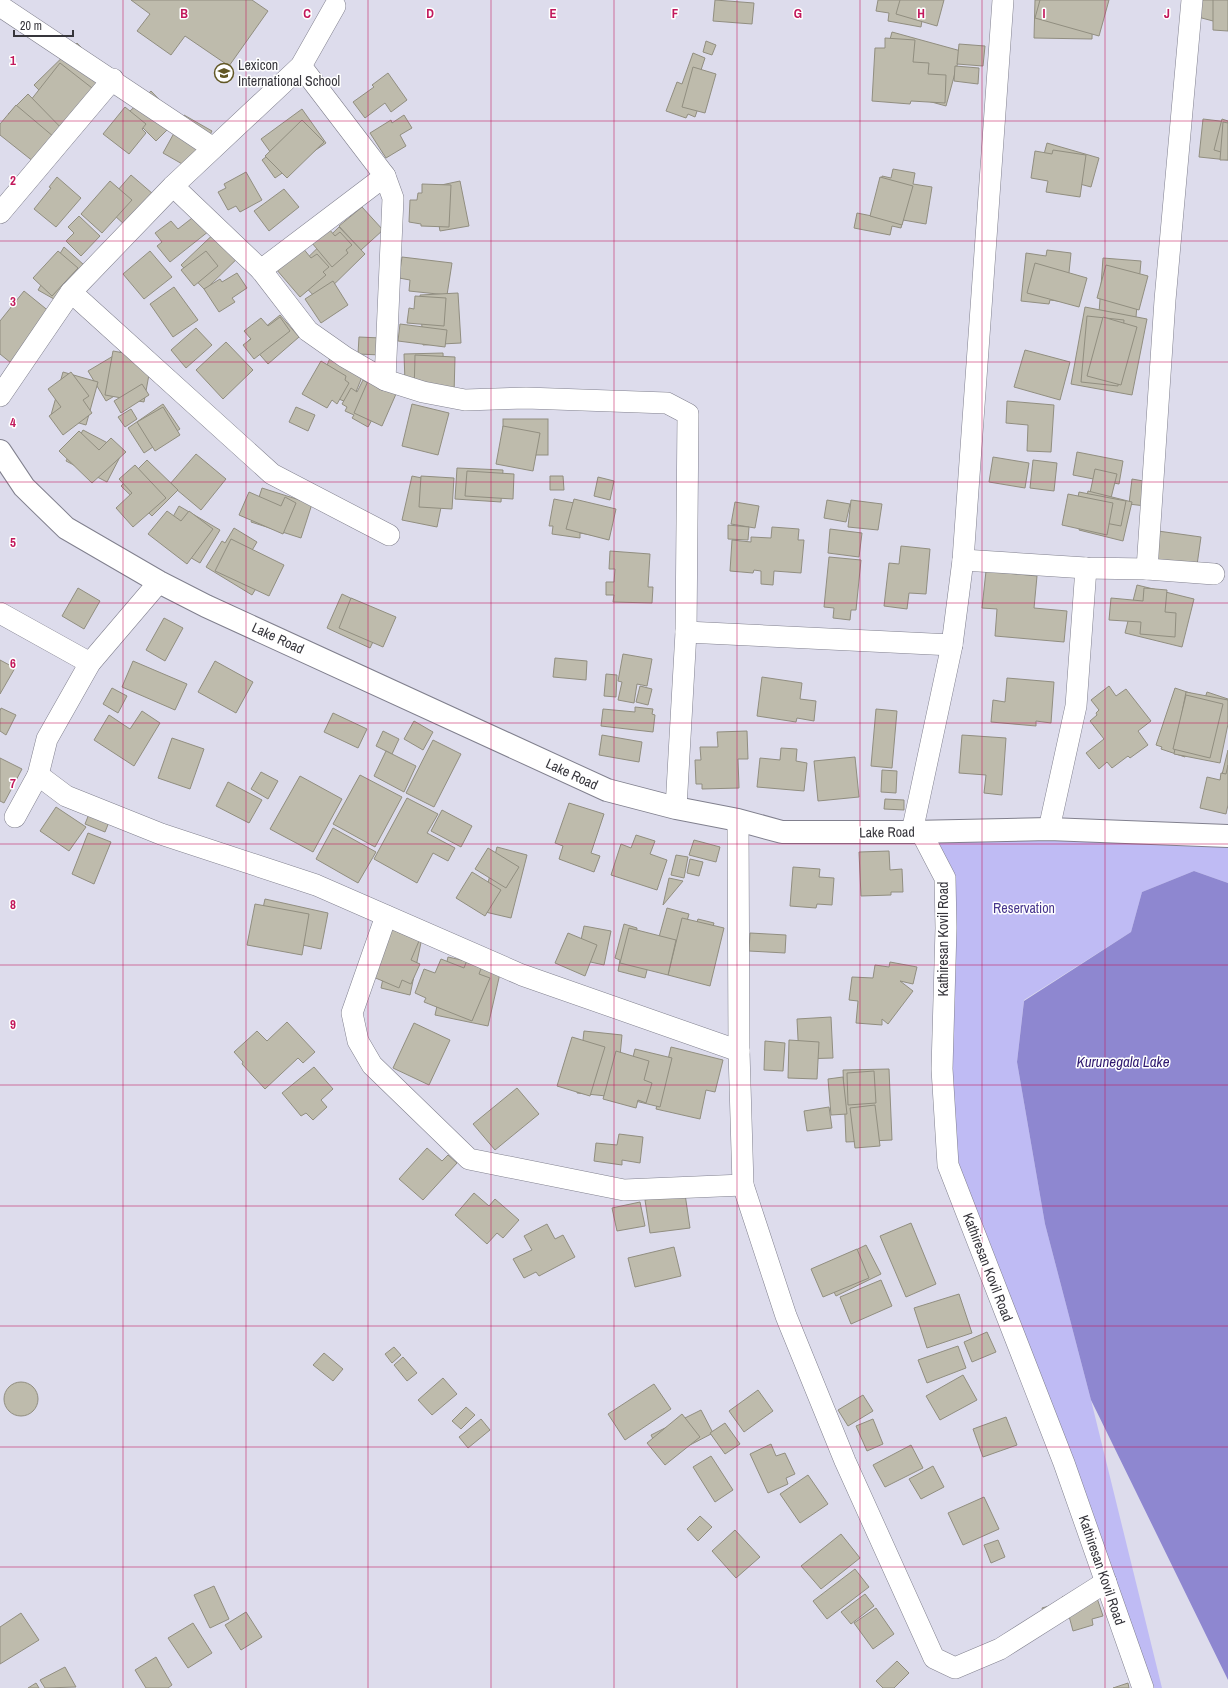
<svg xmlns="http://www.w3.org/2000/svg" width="1228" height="1688" font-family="'Archivo Narrow',sans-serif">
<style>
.green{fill:#bfbbf4}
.water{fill:#8e87d0}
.building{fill:#bebbac;stroke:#918e80}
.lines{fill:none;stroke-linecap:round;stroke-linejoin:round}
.minor-casing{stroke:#81808e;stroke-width:22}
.major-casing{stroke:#81808e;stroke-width:24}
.minor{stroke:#fff;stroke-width:21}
.major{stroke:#fff;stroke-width:22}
.grid{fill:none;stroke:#c2185b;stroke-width:1;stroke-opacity:0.55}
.labels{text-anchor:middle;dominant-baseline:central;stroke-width:3;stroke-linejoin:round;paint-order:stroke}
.poi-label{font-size:14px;fill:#36353b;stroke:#fff;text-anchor:start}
.street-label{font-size:14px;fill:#36353b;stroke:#fff}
.park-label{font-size:14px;fill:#47368d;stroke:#fff}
.water-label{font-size:15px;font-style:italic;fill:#301a70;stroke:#fff}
.grid-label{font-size:13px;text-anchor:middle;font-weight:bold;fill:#c2185b;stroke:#fff;stroke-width:3;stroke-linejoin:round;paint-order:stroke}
</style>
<rect width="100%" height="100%" fill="#dddcec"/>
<polygon class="green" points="921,832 1228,836 1228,883 1194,871 1142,892 1131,932 1024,1000 1017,1062 1045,1224 1091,1400 1162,1688 1143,1688 948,1165 945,878"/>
<polygon class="water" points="1194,871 1228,883 1228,1680 1091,1400 1045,1224 1017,1062 1024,1001 1131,932 1142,892"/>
<g class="building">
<polygon points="131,0 252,0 268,11 229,66 185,36 171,55 137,31 150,14"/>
<polygon points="715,0 754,3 752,24 713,21"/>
<polygon points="878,0 925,0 921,27 888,21 889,13 876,11"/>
<polygon points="900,0 944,0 937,26 896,14"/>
<polygon points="1035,0 1093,0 1092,39 1034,38"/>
<polygon points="1040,0 1109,0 1099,36 1035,18"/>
<polygon points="1203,0 1228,0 1228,25 1198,17"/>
<polygon points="1213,0 1228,0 1228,31 1213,30"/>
<polygon points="892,32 961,51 946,106 877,87"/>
<polygon points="885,38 915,40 913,62 929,63 928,74 946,75 945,103 911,101 910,104 872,101 875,48 885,48"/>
<polygon points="706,41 716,45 712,55 703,52"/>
<polygon points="77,43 118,85 75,127 34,85"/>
<polygon points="959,44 985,46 983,66 957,64"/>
<polygon points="693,53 705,58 701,70 707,73 702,87 693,84 692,86 694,87 693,90 703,94 695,117 688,114 686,118 666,111 677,82 682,84"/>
<polygon points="60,63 92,88 56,135 23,110"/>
<polygon points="955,66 979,68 978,84 954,81"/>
<polygon points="693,67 716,74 705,113 682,107"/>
<polygon points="388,73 407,100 391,112 385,103 365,118 353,102 374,87 372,85"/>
<polygon points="151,91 178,119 156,141 128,113"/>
<polygon points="28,94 71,138 51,157 8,114"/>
<polygon points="16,105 54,137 34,162 0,135 0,124"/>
<polygon points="125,107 146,124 142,129 146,133 129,154 103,134"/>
<polygon points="302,109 326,143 275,178 262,160 271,153 261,139"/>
<polygon points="184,115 212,131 191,169 163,153"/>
<polygon points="404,115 412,128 400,135 406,146 386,158 370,133 391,120 392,123"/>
<polygon points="1203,119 1228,122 1228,160 1199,157"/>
<polygon points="1222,119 1228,121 1228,154 1214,150"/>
<polygon points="302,120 324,142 287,178 265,156"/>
<polygon points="1223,122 1228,123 1228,160 1220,160"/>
<polygon points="1047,143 1099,158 1091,187 1039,173"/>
<polygon points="1053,150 1086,155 1080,197 1046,192 1048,181 1031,178 1035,151 1052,154"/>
<polygon points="893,169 915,173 913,184 932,187 926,224 903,220 901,228 892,226 890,235 854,228 857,213 877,217 880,203 890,206 892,195 879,193 882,176 891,178"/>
<polygon points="246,172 262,200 240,212 236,206 228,210 218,192 226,188 224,184"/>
<polygon points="131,175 153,194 125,225 104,206"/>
<polygon points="57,177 81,198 56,227 34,209 51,188 49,187"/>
<polygon points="880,177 913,186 902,225 870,216"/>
<polygon points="110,181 132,200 102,233 81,214"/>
<polygon points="460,181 469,226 440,231 432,187"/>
<polygon points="422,184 451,185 449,227 421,226 421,224 409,222 410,200 417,200 418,193 422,193"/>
<polygon points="284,189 299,207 269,231 254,211"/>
<polygon points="362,207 383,230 361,250 339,226"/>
<polygon points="196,215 209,231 170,262 157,246 162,242 155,233 171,221 178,229"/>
<polygon points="79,216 100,236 81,256 66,241 74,233 68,227"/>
<polygon points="222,226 246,250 205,290 181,265"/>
<polygon points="339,227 365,254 318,300 292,273"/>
<polygon points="329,229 335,236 340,232 352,245 346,250 348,253 332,267 312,243"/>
<polygon points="64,247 84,265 61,303 38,290"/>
<polygon points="302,247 311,258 317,254 329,267 323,272 326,275 300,297 276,269"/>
<polygon points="1047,250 1071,253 1066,302 1050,300 1049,304 1021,301 1026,253 1046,256"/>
<polygon points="58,251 78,268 52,296 33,278"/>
<polygon points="150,251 172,277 144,299 123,274"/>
<polygon points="206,251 218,266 194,286 181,270"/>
<polygon points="402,257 452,263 447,295 409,291 410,280 399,278"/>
<polygon points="1103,258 1141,261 1136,317 1099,313"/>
<polygon points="1035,263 1087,278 1079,307 1027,293"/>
<polygon points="1106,265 1148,276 1139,310 1097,298"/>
<polygon points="237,273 247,288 232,298 235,302 219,312 204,289 220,279 222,282"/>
<polygon points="333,281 348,305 321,323 305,299"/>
<polygon points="174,287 198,320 173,337 150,304"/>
<polygon points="24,291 56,317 16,367 0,354 0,321"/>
<polygon points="458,293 461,343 423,345 420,295"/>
<polygon points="415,296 446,298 444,326 407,323 409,308 414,309"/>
<polygon points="1085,307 1147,319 1132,395 1071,384"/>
<polygon points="280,315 299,337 268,364 248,341"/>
<polygon points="1087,316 1124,320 1118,386 1081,382"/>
<polygon points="280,317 290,331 254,359 243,345 251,339 244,331 261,318 268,326"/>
<polygon points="1103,317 1137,327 1121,385 1087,376"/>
<polygon points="400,324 447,330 445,347 398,341"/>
<polygon points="196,328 212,345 186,368 171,350"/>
<polygon points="359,337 381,338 381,355 358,354"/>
<polygon points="226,342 253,370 223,399 196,370"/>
<polygon points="130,346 148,376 106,401 88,371"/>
<polygon points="1025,350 1070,362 1060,400 1014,387"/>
<polygon points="113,351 152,358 144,402 105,395"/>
<polygon points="443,353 444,381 405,382 404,354"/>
<polygon points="415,355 455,357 454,395 414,394"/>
<polygon points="330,358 364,372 351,404 317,390"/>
<polygon points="321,361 346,376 345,380 349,383 337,404 332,400 327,408 302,394"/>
<polygon points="63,372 98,382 86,425 51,415"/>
<polygon points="71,372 89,396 83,400 92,413 63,435 49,416 61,407 48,389"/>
<polygon points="363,380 381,391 378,394 384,398 368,427 352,418 354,415 345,411 347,407 342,404 351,388 357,392"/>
<polygon points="368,381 396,394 382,426 354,413"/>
<polygon points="142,384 149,395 121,413 114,401"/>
<polygon points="1007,401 1054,405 1051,452 1027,451 1028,425 1006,423"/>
<polygon points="163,404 180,429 144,453 128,428"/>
<polygon points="412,404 449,413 438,455 402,446"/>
<polygon points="163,407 180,435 155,451 137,422"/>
<polygon points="296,407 315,415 308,431 289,422"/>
<polygon points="131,409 137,419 125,427 118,417"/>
<rect x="503" y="419" width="45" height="36"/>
<polygon points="503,426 540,433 533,471 496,464"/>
<polygon points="83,430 123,451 107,482 66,461"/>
<polygon points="79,431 99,450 111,438 126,452 92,483 59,451"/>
<polygon points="1077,452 1123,461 1119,484 1073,475"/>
<polygon points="196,454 226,479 201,510 170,484"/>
<polygon points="993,457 1029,463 1025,488 989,482"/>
<polygon points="147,460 178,490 152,516 121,486"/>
<polygon points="1033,460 1057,463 1054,491 1030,488"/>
<polygon points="135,465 166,498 133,527 116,508 132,493 119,479"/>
<polygon points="457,468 503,470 501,502 455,499"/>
<polygon points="1095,469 1117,474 1111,498 1090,493"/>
<polygon points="467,471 514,474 513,499 465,496"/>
<polygon points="412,476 446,483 437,527 402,520"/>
<polygon points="421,476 454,478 452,509 419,507"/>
<polygon points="550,476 563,476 564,490 550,490"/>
<polygon points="598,477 614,481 610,500 594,496"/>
<polygon points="1132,479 1149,482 1145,506 1129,504"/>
<polygon points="262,488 312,504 301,538 251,522"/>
<polygon points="1088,491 1132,502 1123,541 1079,530"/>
<polygon points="249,492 281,506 285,497 296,503 283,534 239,515"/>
<polygon points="1079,492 1126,501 1121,526 1074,517"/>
<polygon points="1068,494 1113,503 1107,535 1062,525"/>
<polygon points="554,499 604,509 603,518 605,519 603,537 580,533 580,538 552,534 553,526 549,526"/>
<polygon points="574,499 616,509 609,540 566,529"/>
<polygon points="827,500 850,504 846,522 824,518"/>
<polygon points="851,500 882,504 878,530 848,527"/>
<polygon points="735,502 759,506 755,528 731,524"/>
<polygon points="179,506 220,530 200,563 160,540"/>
<polygon points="167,511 181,521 189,511 213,529 187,564 148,534"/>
<polygon points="728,525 749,527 748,540 728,539"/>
<polygon points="772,527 799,529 798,540 804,540 801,573 774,571 773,585 761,584 761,571 754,570 753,573 730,571 732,540 751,542 751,537 771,538"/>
<polygon points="234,528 257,542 248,557 268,569 252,595 206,567 222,541 225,543"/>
<polygon points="830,529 862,533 859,557 828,553"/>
<polygon points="1158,531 1201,537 1197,565 1154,559"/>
<polygon points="231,539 284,565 269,596 215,571"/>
<polygon points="901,546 930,549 926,594 909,593 907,609 884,606 889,563 899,564"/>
<polygon points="610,551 650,554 648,587 653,587 652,603 613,602 614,595 606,595 606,582 614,582 615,569 609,569"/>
<polygon points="829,557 861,560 856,610 851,610 850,620 833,618 834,608 824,607"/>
<polygon points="986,571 1037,576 1034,608 1067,611 1064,642 995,636 997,609 982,608"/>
<polygon points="1137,585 1194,599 1182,647 1125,633"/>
<polygon points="78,588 100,601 84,629 62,616"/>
<polygon points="1144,588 1167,590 1165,612 1176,613 1175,637 1140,634 1141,622 1109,620 1111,598 1143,601"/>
<polygon points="342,594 386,615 370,648 327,628"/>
<polygon points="351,598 396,617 383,647 339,628"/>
<polygon points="164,618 183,628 165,661 146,650"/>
<polygon points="623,654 652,659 647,686 637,684 634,703 618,700 622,682 618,681"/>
<polygon points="555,658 587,661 586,680 553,677"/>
<polygon points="0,660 15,668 0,694"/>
<polygon points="133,661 187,684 175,710 122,687"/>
<polygon points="215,661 253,682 236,713 198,692"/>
<polygon points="606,674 617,675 616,697 604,696"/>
<polygon points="762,677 802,683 800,699 816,701 814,721 797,718 796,722 757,716"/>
<polygon points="1007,678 1054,682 1051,723 1036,721 1036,726 991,722 993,700 1005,702"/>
<polygon points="640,686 652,689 648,705 636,702"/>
<polygon points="1109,686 1116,696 1126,689 1151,721 1138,731 1148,745 1130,758 1128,756 1112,768 1107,762 1099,769 1086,753 1104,739 1090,721 1097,715 1096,713 1099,710 1091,700"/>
<polygon points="112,688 127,696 118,713 103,704"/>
<polygon points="1175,688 1205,698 1207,692 1228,699 1228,722 1205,714 1202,723 1216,728 1209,751 1192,746 1189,755 1186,754 1185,757 1161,749 1162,747 1156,745"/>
<polygon points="1186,692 1228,700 1228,724 1220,763 1174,754"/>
<polygon points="1186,695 1223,704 1210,758 1173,749"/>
<polygon points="635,707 653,709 652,714 655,715 653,732 601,726 603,709 635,712"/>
<polygon points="1,708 16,715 6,735 0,731 0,711"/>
<polygon points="876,709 897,711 892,768 871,766"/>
<polygon points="142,711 160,723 134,766 94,740 109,715 130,729"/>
<polygon points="333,713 367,729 358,748 324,732"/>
<polygon points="414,721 433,732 423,750 404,739"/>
<polygon points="383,731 399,739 392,754 376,746"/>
<polygon points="747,731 748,759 738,759 739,788 702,789 702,784 696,784 695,760 701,760 700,747 718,747 717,732"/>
<polygon points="602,735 642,742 639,762 599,755"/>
<polygon points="962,735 1006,738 1002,795 984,793 986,775 959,773"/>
<polygon points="172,738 204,749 190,789 158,778"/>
<polygon points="433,740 461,754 434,807 406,793"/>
<polygon points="781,748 797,749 796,761 807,763 804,791 757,787 760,758 780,760"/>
<polygon points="1228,750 1228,802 1216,799"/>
<polygon points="386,751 416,766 404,792 374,776"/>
<polygon points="855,757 859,797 818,801 814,761"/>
<polygon points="0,758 22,769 4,803 0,801"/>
<polygon points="1228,765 1228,805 1226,814 1200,808 1207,777 1220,780 1221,773 1226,774"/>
<polygon points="882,770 897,771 896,793 881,792"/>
<polygon points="261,772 278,781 268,799 251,789"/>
<polygon points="360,775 402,797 375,847 333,824"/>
<polygon points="300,776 342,799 313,852 270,829"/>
<polygon points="228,782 262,800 249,823 216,806"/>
<polygon points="407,798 438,814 427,833 455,848 448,861 433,853 417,883 374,859"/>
<polygon points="885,799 904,800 904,810 884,809"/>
<polygon points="569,803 604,814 591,853 600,856 594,872 559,859 563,846 555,843"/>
<polygon points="56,807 86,827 69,851 40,831"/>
<polygon points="91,809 111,817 105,832 85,824"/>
<polygon points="442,810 472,826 461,847 431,831"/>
<polygon points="333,828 376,852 358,883 316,859"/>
<polygon points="88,833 111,842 94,884 72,874"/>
<polygon points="636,835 655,841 650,854 667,860 657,890 611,875 621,844 631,848"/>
<polygon points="694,840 720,847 716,862 689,855"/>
<polygon points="497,847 527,855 511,918 481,911"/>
<polygon points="488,848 519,867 506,888 475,869"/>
<polygon points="889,851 890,870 902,869 903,892 891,892 891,895 861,896 859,852"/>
<polygon points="676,855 688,857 684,878 671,875"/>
<polygon points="690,859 703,862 699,876 687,873"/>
<polygon points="793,867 820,869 819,877 834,878 832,905 817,904 816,908 790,906"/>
<polygon points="472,872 501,890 485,916 456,898"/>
<polygon points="669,878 683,881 663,905"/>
<polygon points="265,899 328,913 321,949 257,935"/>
<polygon points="255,904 309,914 302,955 247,945"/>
<polygon points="667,908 689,914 685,928 694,931 698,919 714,923 710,936 720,939 707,982 651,966"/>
<polygon points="682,918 724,928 710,986 668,975"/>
<polygon points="624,924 637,928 636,934 655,939 645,978 618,971 620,960 615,958"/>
<polygon points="394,926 423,933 410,995 381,988"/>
<polygon points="584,926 611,931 604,965 577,959"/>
<polygon points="629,928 676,940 668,975 620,963"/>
<polygon points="391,929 419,941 411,960 420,964 411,984 402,980 399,988 371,976"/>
<polygon points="568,933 597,945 585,976 555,963"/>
<polygon points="750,933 786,935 785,953 749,951"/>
<polygon points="448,957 501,969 488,1026 435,1015"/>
<polygon points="441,959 464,968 467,960 482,966 479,974 490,978 472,1021 424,1002 426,998 415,993 424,969 435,973"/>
<polygon points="890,962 917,967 913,984 900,981 913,991 888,1024 882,1019 882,1025 856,1023 858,1001 849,1000 852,977 873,978 875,965 889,967"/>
<polygon points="831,1017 833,1058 799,1059 797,1019"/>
<polygon points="287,1022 315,1052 303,1063 298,1058 265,1089 242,1064 243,1062 234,1052 257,1031 267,1041"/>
<polygon points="414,1023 450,1040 429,1085 393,1068"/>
<polygon points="584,1031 622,1035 616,1097 577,1093"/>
<polygon points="572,1037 605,1047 590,1096 557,1086"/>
<polygon points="789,1040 819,1042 817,1079 788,1078"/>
<polygon points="765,1041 785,1043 783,1071 764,1070"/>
<polygon points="671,1047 723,1060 715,1092 706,1090 700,1119 656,1109"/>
<polygon points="635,1049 672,1058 660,1107 623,1098"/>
<polygon points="616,1051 649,1061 644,1080 652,1083 646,1103 638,1100 636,1108 603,1099"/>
<polygon points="314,1067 333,1089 321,1100 327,1107 313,1120 306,1113 301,1116 282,1093"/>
<polygon points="889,1069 892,1140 846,1142 843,1070"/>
<polygon points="874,1071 876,1103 848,1105 847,1073"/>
<polygon points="843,1077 847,1114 831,1115 828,1079"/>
<polygon points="517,1088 539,1114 495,1150 473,1124"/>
<polygon points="875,1105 880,1146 855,1148 850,1108"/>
<polygon points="829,1107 832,1128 807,1131 804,1111"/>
<polygon points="619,1134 643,1137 640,1163 622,1160 622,1165 594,1161 596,1143 617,1145"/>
<polygon points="427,1148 442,1161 448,1155 457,1163 423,1200 399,1179"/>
<polygon points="474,1193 489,1206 495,1199 519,1220 503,1238 497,1233 487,1244 455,1215"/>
<polygon points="685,1194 690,1228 650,1233 645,1200"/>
<polygon points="640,1202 645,1226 617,1231 612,1208"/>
<polygon points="911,1223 936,1284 906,1297 880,1236"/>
<polygon points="547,1224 555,1239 563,1235 575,1257 539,1276 536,1272 524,1278 513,1259 532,1250 524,1236"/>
<polygon points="866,1245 881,1274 836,1296 821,1267"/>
<polygon points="674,1247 681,1276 635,1287 628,1258"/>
<polygon points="857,1249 869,1278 823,1297 811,1269"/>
<polygon points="881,1280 892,1306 851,1324 840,1297"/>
<polygon points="959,1294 972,1333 927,1348 914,1308"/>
<polygon points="987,1332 996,1352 972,1362 964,1342"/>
<polygon points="958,1346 966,1368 927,1383 918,1360"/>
<polygon points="394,1347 401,1355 392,1363 385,1354"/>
<polygon points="324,1353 343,1369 333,1381 313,1365"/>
<polygon points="403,1357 417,1373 407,1381 394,1365"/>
<polygon points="963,1375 977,1400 940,1420 926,1396"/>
<polygon points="443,1378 457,1394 432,1415 418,1400"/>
<circle cx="21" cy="1399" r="17"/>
<polygon points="654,1384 671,1409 625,1440 608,1414"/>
<polygon points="758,1390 773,1411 744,1432 729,1411"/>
<polygon points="863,1395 873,1411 848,1426 838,1410"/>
<polygon points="466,1407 475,1415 461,1429 452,1421"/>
<polygon points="701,1410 713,1433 663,1459 651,1435"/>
<polygon points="682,1414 700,1437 665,1465 647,1443"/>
<polygon points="1006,1417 1017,1445 983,1457 973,1429"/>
<polygon points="481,1419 490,1430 468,1448 459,1437"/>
<polygon points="873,1419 883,1444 867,1451 856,1426"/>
<polygon points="725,1423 740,1444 725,1454 710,1433"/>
<polygon points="771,1444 776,1456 785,1453 795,1474 786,1478 788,1484 768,1493 750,1454"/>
<polygon points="911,1445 923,1468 885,1487 873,1465"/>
<polygon points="711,1456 733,1490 715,1502 693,1467"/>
<polygon points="933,1466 944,1487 921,1499 909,1479"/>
<polygon points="808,1475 828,1504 800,1523 780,1494"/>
<polygon points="984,1497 999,1529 963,1545 948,1513"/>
<polygon points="700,1516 712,1527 698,1541 687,1529"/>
<polygon points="735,1530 760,1557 736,1578 712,1551"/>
<polygon points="841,1534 860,1558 821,1589 801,1566"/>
<polygon points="998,1540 1005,1557 991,1563 984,1545"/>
<polygon points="855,1569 869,1587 827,1619 813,1601"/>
<polygon points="214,1586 229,1619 210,1628 194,1595"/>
<polygon points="1082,1591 1096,1595 1103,1616 1092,1619 1093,1625 1073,1631 1069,1616 1046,1623 1042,1608 1063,1602 1062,1597"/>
<polygon points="865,1594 874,1606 851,1624 841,1612"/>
<polygon points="876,1608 894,1634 873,1649 854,1623"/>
<polygon points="246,1612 262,1637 241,1650 225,1625"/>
<polygon points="21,1613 39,1640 0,1664 0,1627"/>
<polygon points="193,1623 212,1653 188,1668 168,1638"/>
<polygon points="156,1657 172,1685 168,1688 146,1688 135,1670"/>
<polygon points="897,1661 909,1673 894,1688 883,1688 876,1681"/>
<polygon points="65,1667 76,1687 45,1688 40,1680"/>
<polygon points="36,1683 39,1688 28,1688"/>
<polygon points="1128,1683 1129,1688 1113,1688"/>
</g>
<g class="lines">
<defs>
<g id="minor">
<polyline points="0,6 213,148"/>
<polyline points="301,66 385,176 393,198 385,380"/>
<polyline points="173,186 261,270 308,331 345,357 385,380 423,392 465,400 526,398 667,403 688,414 686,632 676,808"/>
<polyline points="0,213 113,79"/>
<polyline points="261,270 385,176"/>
<polyline points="71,292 272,474 389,535"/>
<polyline points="0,396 71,292 173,186 301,66 335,6"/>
<polyline points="963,560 1086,568 1147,569 1214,574"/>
<polyline points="1147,569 1165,300 1192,0"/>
<polyline points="0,613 90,663"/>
<polyline points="686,632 952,645"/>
<polyline points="38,775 66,796 161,834 316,885 522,975 739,1051"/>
<polyline points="15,817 38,775 47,739 90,663 159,582"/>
<polyline points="738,820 739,1051 743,1185 786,1316 845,1461 934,1658 955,1668 1000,1649 1106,1582"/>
<polyline points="1049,829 1076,706 1086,568"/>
<polyline points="912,832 952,645 963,560 1003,0"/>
<polyline points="921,832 945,878 946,928 942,1069 948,1165 1064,1463 1143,1688"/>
<polyline points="386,916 352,1013 358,1041 372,1065 469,1159 624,1190 743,1185"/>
</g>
<polyline id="major" points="0,451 24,487 66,528 159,582 206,606 607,790 676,808 738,820 782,832 912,832 1049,829 1228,836"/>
</defs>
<use href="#minor" class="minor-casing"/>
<use href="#major" class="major-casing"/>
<use href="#minor" class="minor"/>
<use href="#major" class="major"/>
</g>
<path class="grid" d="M123,0V1688M246,0V1688M368,0V1688M491,0V1688M614,0V1688M737,0V1688M860,0V1688M982,0V1688M1105,0V1688M0,121H1228M0,241H1228M0,362H1228M0,482H1228M0,603H1228M0,723H1228M0,844H1228M0,965H1228M0,1085H1228M0,1206H1228M0,1326H1228M0,1447H1228M0,1567H1228"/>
<defs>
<symbol id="school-ring" viewBox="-11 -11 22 22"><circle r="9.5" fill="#fff" stroke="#615724" stroke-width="1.5"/><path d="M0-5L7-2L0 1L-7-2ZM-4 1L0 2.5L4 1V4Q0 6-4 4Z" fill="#615724"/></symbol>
</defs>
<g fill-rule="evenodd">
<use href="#school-ring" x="213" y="62" width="22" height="22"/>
</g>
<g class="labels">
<g class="poi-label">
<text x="238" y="65">Lexicon<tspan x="238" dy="16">International School</tspan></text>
</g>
<g class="street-label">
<text transform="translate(278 638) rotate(25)">Lake Road</text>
<text transform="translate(572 774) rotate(25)">Lake Road</text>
<text transform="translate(887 832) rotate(-1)">Lake Road</text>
<text transform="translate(943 939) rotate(-90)">Kathiresan Kovil Road</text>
<text transform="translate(988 1267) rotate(69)">Kathiresan Kovil Road</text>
<text transform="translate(1102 1570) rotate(71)">Kathiresan Kovil Road</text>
</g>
<g class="park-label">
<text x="1024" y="908">Reservation</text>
</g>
<g class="water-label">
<text x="1123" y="1061">Kurunegala Lake</text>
</g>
</g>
<g class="grid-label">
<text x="184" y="18">B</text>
<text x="307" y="18">C</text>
<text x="430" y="18">D</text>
<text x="553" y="18">E</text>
<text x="675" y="18">F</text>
<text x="798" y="18">G</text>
<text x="921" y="18">H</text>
<text x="1044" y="18">I</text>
<text x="1167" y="18">J</text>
<text x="13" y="65">1</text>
<text x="13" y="185">2</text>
<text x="13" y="306">3</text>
<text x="13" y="427">4</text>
<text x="13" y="547">5</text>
<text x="13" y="668">6</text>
<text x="13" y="788">7</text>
<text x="13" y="909">8</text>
<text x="13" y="1029">9</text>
</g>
<path d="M14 30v6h59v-6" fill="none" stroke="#36353b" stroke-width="2"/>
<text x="20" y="30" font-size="12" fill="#36353b" stroke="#ffffff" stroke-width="3" paint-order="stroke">20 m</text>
</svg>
